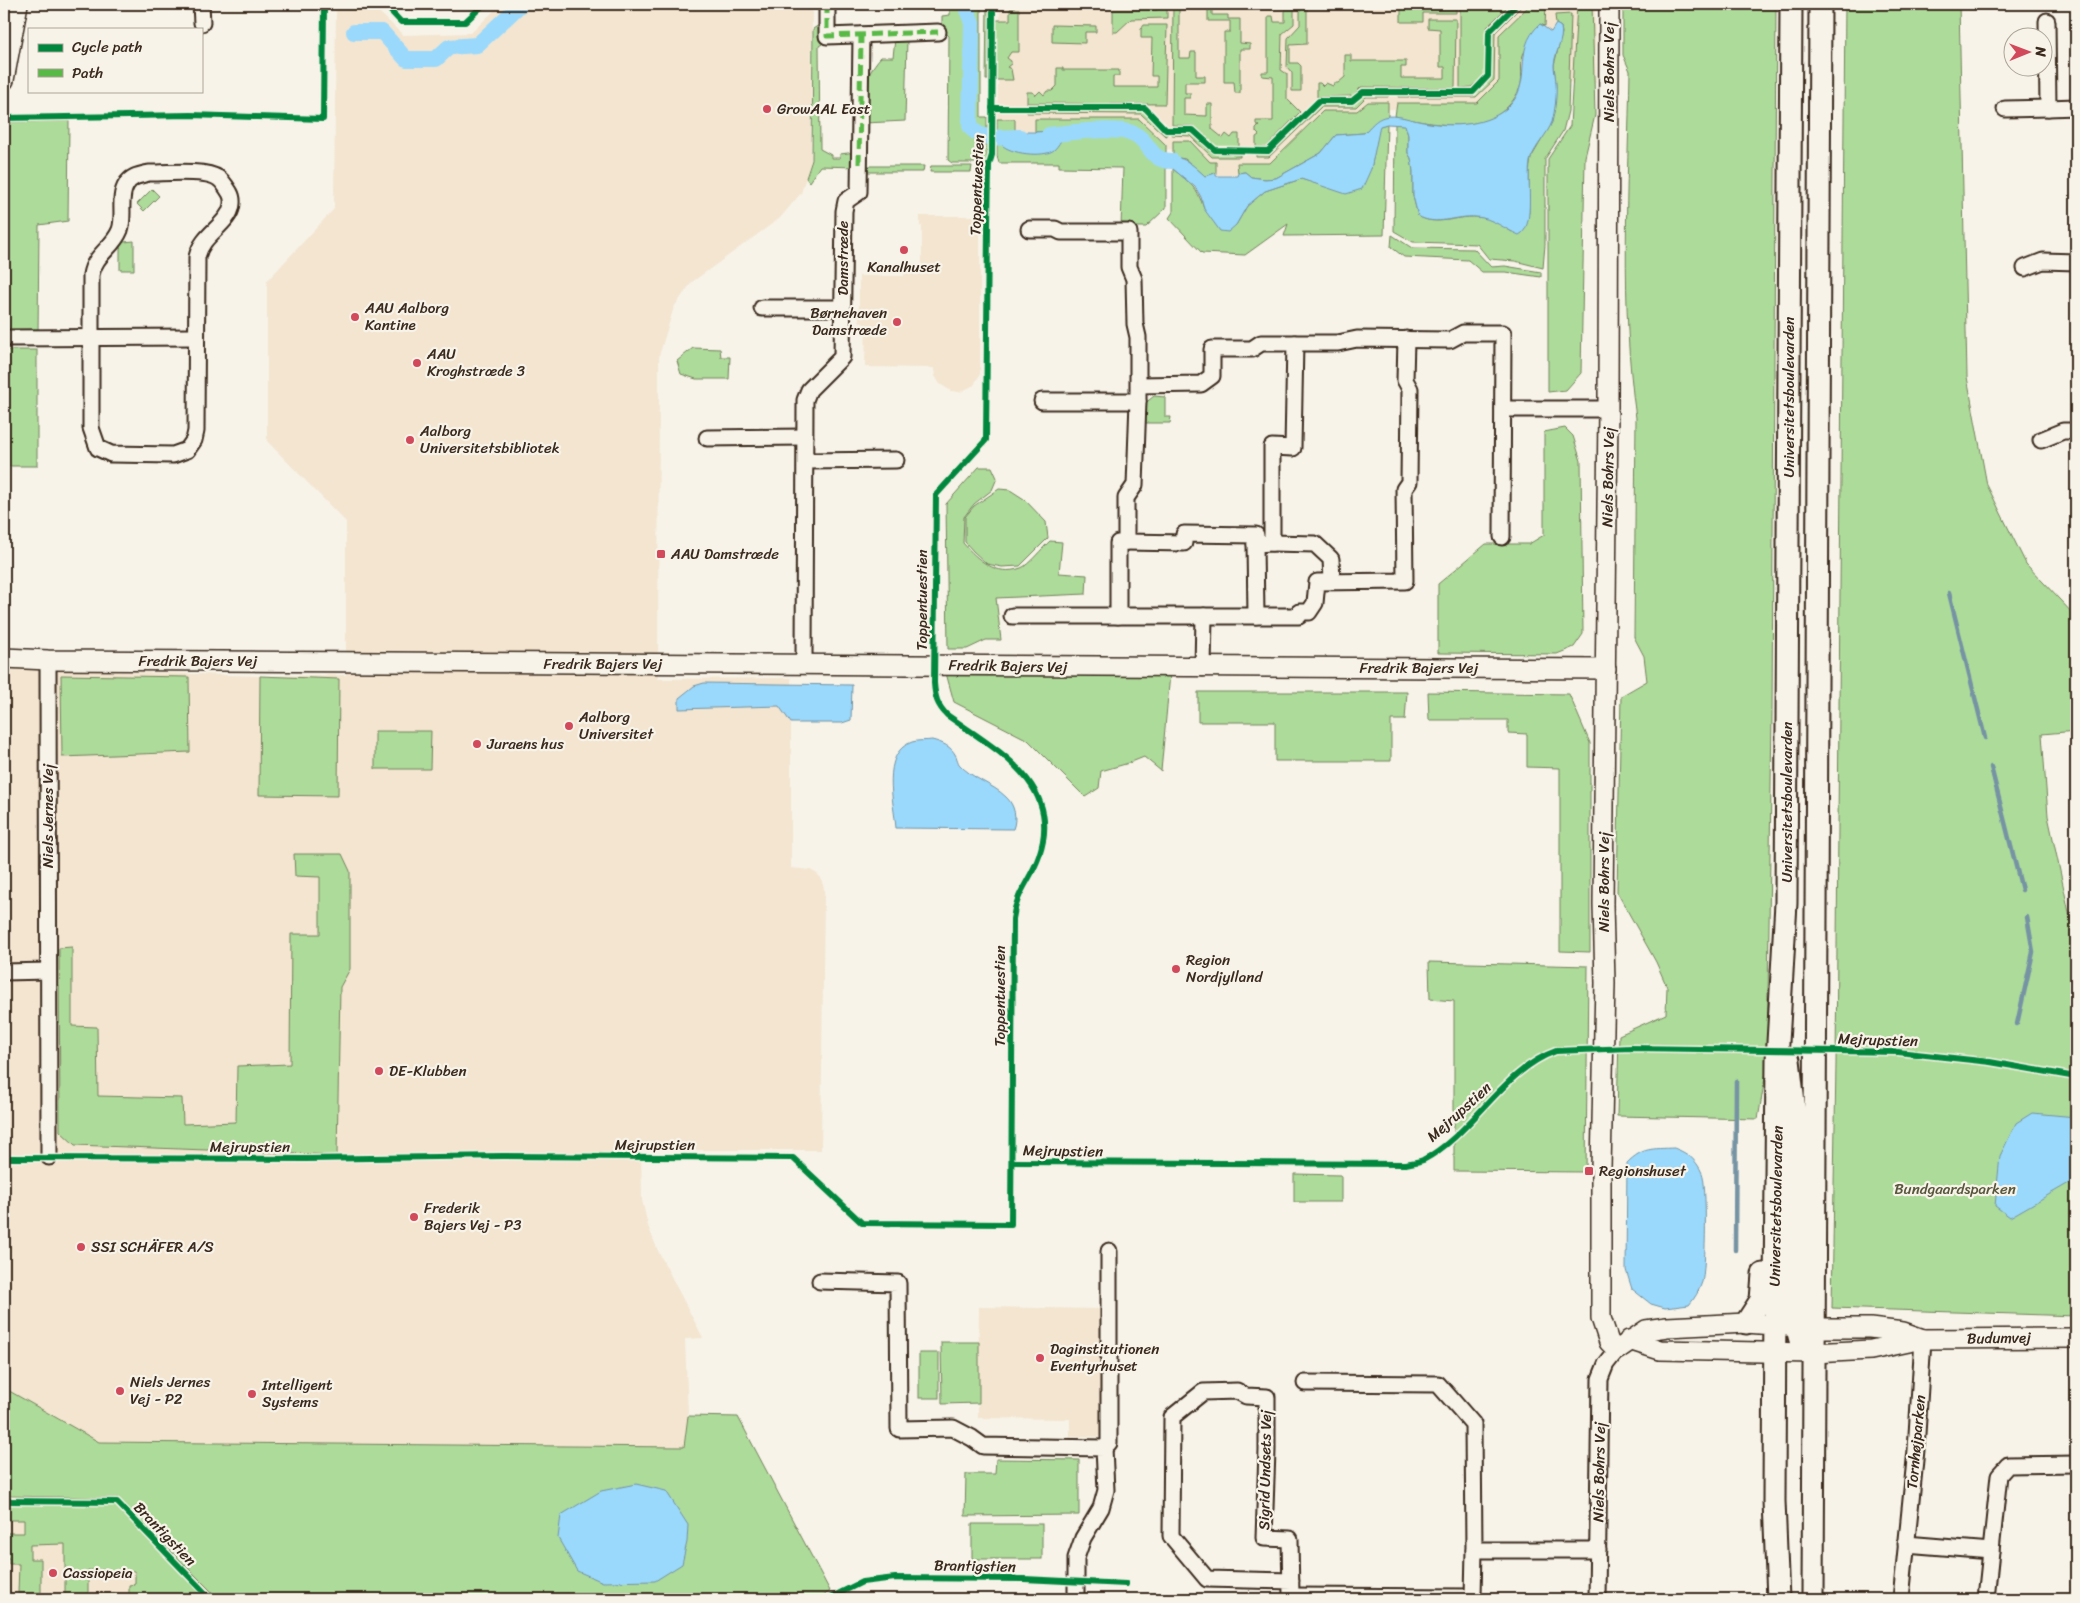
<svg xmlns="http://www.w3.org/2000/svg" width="2080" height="1603" font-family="Sriracha,sans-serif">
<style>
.built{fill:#f3e5d0}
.green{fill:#addb9a;stroke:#74825c}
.water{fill:#9ad9fc;stroke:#7493a3}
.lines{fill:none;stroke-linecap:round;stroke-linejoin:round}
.stream{stroke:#7493a3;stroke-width:4.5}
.canal{stroke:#9ad9fc;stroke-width:16}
.minor-casing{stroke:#3b2a1e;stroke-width:19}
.tertiary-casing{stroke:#3b2a1e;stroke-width:22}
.secondary-casing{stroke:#3b2a1e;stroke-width:25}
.minor{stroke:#f7f3e8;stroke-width:15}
.tertiary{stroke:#f7f3e8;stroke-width:19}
.secondary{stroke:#f7f3e8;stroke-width:21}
.quiet{stroke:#58b947;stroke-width:5;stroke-dasharray:10 5;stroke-linecap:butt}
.cycleway-casing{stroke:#f7f3e8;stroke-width:9}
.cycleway{stroke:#00873e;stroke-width:6}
.poi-dot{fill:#d1495b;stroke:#f7f3e8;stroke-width:2}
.labels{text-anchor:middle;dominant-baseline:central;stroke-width:4.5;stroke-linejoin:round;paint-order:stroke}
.street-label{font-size:15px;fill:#3b2a1e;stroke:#f7f3e8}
.poi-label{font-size:15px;fill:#3b2a1e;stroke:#f7f3e8;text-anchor:start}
.park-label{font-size:15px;fill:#58563d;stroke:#f7f3e8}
</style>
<rect width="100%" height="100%" fill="#f7f3e8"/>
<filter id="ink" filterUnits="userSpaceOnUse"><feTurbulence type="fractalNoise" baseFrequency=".02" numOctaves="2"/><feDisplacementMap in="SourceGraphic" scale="10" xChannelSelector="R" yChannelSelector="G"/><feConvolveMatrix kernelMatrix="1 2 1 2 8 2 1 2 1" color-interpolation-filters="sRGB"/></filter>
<g filter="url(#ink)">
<g class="built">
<polygon points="501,4 812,4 811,161 801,193 780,218 692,282 674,307 659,356 658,679 791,678 791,868 810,870 816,873 821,878 824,889 821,1150 641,1150 642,1200 648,1226 658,1251 703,1338 685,1339 688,1416 684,1447 346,1444 348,1599 4,1599 4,668 260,676 346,675 346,522 267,441 267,281 334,209 336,9 377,10 403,35 471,33"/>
<polygon points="1000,4 1595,4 1596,83 1510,81 1482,110 1374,109 1274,170 1237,171 1237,175 1217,175 1217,171 1203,171 1181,150 1160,149 1035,127 1035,131 1015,132 997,127"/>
<polygon points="920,216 980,216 980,374 974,385 960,392 951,391 940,384 935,376 934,368 865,367 866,325 859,321 859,276 904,276 904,268 922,268 922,226 920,226"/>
<polygon points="979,1307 1101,1309 1101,1437 1070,1436 1070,1419 978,1418"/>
</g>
<g class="green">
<polygon points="950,4 981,4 981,117 987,117 987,163 952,163 948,160 949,36 942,29 942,16 950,15"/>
<polygon points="1158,4 1167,4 1167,18 1131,19 1117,32 1113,32 1113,10 1157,10"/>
<polygon points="1173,4 1179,4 1179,58 1190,58 1191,52 1196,52 1196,76 1205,76 1205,82 1185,82 1185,93 1190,93 1190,98 1184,98 1184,115 1207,116 1207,104 1212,104 1212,129 1223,138 1226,134 1231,138 1234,134 1239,134 1239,147 1216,147 1194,126 1172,125"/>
<polygon points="1208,4 1225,4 1212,5 1212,15 1228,15 1228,19 1240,19 1240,43 1250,44 1250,49 1240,49 1240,93 1235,93 1234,82 1224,82 1224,32 1230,32 1230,21 1208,21"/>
<polygon points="1285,4 1294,4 1294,24 1282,34 1281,70 1287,74 1287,99 1300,112 1266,147 1256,147 1256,137 1259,135 1256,132 1256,129 1259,126 1256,124 1256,121 1273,121 1273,77 1262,76 1262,72 1268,72 1268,16 1273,16 1274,22 1285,22"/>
<polygon points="1300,4 1307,4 1307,44 1290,45 1290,63 1298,63 1301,66 1301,91 1292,91 1292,73 1287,67 1288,38 1300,25"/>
<polygon points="1401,4 1456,4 1456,13 1423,13 1423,22 1401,22"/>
<polygon points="1460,4 1510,4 1487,27 1485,76 1471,87 1460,88"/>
<polygon points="1522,4 1524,4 1495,33 1494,80 1476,97 1398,97 1398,94 1475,93 1491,78 1493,32"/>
<path d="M1531,4L1546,5L1545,26L1540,24C1535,34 1527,44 1523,55C1519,66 1525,79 1518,92C1495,138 1434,125 1395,116L1397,103H1477L1499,81V35Z"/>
<polygon points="1577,4 1592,4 1595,115 1585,157 1581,373 1566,390 1548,392 1548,159 1570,126"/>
<path d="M1623,4H1776L1772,715L1767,1066L1758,1119L1617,1116L1619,1035L1666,1014L1667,987L1656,962L1617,892L1621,696L1647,681L1644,656L1634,637L1636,418C1620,304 1628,186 1630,71L1623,55Z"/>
<polygon points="1845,4 1959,4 1967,377 1987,485 2026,564 2076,617 2076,731 2042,734 2048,816 2070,917 2076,929 2076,1316 1832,1308 1836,1064"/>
<polygon points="987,7 989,7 988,80 986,80"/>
<polygon points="1010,9 1019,9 1019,52 1011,52 1007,58 1011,61 1011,64 1007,67 1011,69 1013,80 996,80 996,20 1010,20"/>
<path d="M1571,14L1568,111L1563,131L1545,159V245L1543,268L1515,261L1489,259L1477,244L1413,242L1394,231L1395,124L1405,125L1408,135V153L1411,158L1413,171V196L1418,216C1436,227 1456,216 1476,217C1490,217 1500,224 1512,232L1529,213V172L1531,158L1552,122L1556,86L1554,65L1562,33L1561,27L1556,24L1555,15Z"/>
<polygon points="1428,19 1456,19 1455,88 1361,87 1352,96 1317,97 1317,83 1320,83 1323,86 1326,83 1333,86 1334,83 1338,83 1345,77 1345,55 1351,55 1351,61 1406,61 1406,67 1401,67 1401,78 1445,78 1445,67 1440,67 1440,29 1428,28"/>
<polygon points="822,23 822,44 819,46 820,149 831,155 831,158 840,158 840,154 856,152 856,167 820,166 809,182 806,178 812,160 813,29"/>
<polygon points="1052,25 1096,26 1096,32 1085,32 1085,43 1052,42"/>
<polygon points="1144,25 1167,25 1165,104 1027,103 1027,92 1032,92 1036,95 1040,91 1044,95 1047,91 1052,91 1057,86 1057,68 1063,68 1063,70 1119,70 1119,76 1113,76 1113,87 1157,87 1157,76 1151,76 1152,38 1141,38 1141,29"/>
<path d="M895,39H907L905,121L865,123C865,98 862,77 881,57H893Z"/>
<polygon points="1389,94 1388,97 1366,97 1356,107 1321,107 1269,157 1256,157 1256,154 1269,153 1321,104 1354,104 1365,95"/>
<polygon points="1368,102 1388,102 1388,116 1372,125 1364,133 1336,135 1321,153 1276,178 1265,179 1251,177 1245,172 1238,173 1237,163 1270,163 1323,111 1357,111"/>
<polygon points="1027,110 1143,111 1164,131 1167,132 1167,136 1164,135 1141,114 1027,113"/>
<polygon points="997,119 1015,119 1015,133 1001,132 1059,143 1070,132 1067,130 1035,132 1035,119 1139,119 1166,145 1166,208 1146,227 1121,227 1123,168 1059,167 1059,163 999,163 997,156"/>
<polygon points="69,121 68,221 39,225 38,334 4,333 4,143 11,122"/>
<path d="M1387,124L1384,235L1284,236L1288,224L1245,255L1202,253L1169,218L1173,212V169C1189,182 1198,188 1204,209L1236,225L1247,206L1265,191L1301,179L1318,184L1371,169L1379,126Z"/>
<polygon points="1172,132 1191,133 1212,153 1240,155 1240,157 1212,157 1190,136 1172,135"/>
<polygon points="1173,141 1190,141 1210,162 1216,162 1216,173 1205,176 1185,159 1173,157"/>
<polygon points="868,166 924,166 923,172 868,172"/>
<polygon points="931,166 972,166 971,172 930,172"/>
<polygon points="152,189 159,196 144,211 137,204"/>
<polygon points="1392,235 1412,248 1474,249 1491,267 1505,266 1541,272 1541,277 1506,272 1482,272 1468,260 1404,257 1391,247"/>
<polygon points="134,241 134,270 120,270 120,246 124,242"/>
<polygon points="693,348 720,349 721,357 730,357 729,379 696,379 681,374 677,361"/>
<rect x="4" y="350" width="33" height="116"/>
<polygon points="1154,396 1165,397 1165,417 1171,417 1170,423 1140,423 1143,405"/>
<polygon points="1565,428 1573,436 1581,461 1583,634 1574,647 1557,654 1438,653 1438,584 1486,544 1529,544 1544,535 1544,432"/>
<path d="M979,467H992L997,478L992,490L974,504L964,517L963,543C978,560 996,577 1021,568C1028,566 1043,547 1050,541L1062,542L1059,573L1087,575L1086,594L996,598L1001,640H986L967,649H948L946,504Z"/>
<polygon points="999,489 1010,490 1024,499 1046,522 1048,538 1020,566 1002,567 987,564 973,551 965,542 965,517 974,506"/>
<polygon points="946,673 1170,674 1161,771 1144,757 1129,763 1101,771 1099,788 1085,797 1028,740 954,702"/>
<polygon points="61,675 189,677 190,752 62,757"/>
<polygon points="260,676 339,679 338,796 259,795"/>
<polygon points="1198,692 1407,692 1405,720 1391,720 1391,761 1275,761 1275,722 1198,722"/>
<polygon points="1428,692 1569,694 1590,743 1590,952 1560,951 1560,768 1527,767 1527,734 1508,733 1508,720 1429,720"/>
<polygon points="375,731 431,731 430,769 375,769"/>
<polygon points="294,854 342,854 350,871 350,969 340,987 337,1155 75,1145 60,1131 59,948 72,947 72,1026 97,1027 98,1096 182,1098 183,1124 236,1122 237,1066 290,1064 291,934 320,934 320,877 295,876"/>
<polygon points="1429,962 1588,966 1586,1172 1454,1171 1454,1001 1430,999"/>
<polygon points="1294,1174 1341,1175 1341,1202 1294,1202"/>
<polygon points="941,1342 979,1342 979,1403 942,1404"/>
<rect x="919" y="1353" width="20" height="45"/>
<polygon points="4,1388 99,1442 684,1447 688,1416 738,1417 830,1591 819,1599 219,1599 118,1498 4,1496"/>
<polygon points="996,1459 1079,1460 1079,1515 965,1516 966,1474 995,1474"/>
<polygon points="4,1501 117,1502 211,1599 99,1599 99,1594 129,1594 129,1585 135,1584 135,1571 88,1570 88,1594 84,1594 84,1599 65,1599 65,1544 30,1545 30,1559 41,1559 41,1593 18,1593 19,1564 9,1564 9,1558 4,1558 4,1533 24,1533 24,1520 4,1520"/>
<rect x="972" y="1524" width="70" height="35"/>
</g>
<g class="water">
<path d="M1540,24L1551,32L1556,24L1561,27C1564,40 1555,52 1554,65C1554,71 1556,78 1556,84C1557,95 1555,111 1552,122C1547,135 1536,145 1531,158C1525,175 1537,227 1519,235C1504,229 1493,218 1476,217C1457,215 1436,227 1418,216L1413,196V171L1411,158L1408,153V135L1405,125L1387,124L1380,126L1371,169L1362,189L1346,194L1301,179L1265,191L1247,206L1236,225L1228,232L1220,231L1204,209L1201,197L1195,187L1173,169V157C1187,158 1195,167 1205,176L1216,173V176H1237L1238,173L1245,172L1251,177L1265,179L1276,178L1321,153L1336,135L1364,133C1370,127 1376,119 1384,117C1395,114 1408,119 1418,121C1446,127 1482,128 1506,109C1536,83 1510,51 1540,24Z"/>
<path d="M1067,130L1070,132L1069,136L1063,137C1061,141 1058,146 1054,150C1044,158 1009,154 1001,144C1000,142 999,139 998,137L1001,132H1035Z"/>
<polygon points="704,683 852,685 851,720 842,723 791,723 779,706 679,709 679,698 694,686"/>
<path d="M932,740C943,743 951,746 956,756C957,759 958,762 959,764C972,779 993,784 1006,797C1015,805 1017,819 1013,829L896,828C894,803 880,753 912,742C918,740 926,741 932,740Z"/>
<polygon points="2032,1113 2076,1117 2076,1179 2010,1217 1995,1206 2000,1156 2016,1123"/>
<path d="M1674,1148C1687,1153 1696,1159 1702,1173C1707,1182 1706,1270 1702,1282C1699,1291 1695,1298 1689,1305L1665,1308L1651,1304L1632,1289L1626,1270L1627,1163C1643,1147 1652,1149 1674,1148Z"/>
<polygon points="636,1484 666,1491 688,1525 687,1542 682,1564 655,1581 603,1582 577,1571 558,1538 561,1515 601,1491"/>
</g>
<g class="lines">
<g class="stream">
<polyline points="1949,593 1985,738"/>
<polyline points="1991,767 2022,890"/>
<polyline points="2017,1024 2033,952 2027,917"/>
<polyline points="1735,1250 1736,1081"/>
</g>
<g class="canal">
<path d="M965,4L972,23L970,126C978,141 1004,137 1020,137"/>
<polyline points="354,32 382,32 406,59 436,59 449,47 477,45 521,4"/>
<path d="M1049,135C1068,132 1115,127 1132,133C1151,140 1148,161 1172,161"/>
</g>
<defs>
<g id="minor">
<polyline points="201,4 202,23"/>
<polyline points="827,4 827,36 938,32"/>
<polyline points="2047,21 2048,108 2076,107"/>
<polyline points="2005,109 2048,108"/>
<path d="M149,173C166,173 205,169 218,178C223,181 227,188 230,193C234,200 232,211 226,218C216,231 201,239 197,257L196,431L194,440L187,450L173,455L111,454L98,448L91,428V275C94,255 113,248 120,230C125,216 118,198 126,185C131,176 140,175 149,173Z"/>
<polyline points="1029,229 1055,229 1061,232 1129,232 1129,267 1134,279 1135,324 1138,337 1138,401 1042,401"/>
<polyline points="2025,268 2043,261 2076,262"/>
<polyline points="762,308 843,308"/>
<polyline points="4,338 196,337"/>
<polyline points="1295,343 1293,448 1272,447 1272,543 1315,544 1331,559 1332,581"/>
<polyline points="1139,385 1201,384 1212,376 1212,349 1252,349 1261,343 1338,343 1357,339 1450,340 1463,333 1503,333 1502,537"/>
<polyline points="1503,409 1608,409"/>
<polyline points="707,438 805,437"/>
<polyline points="2041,440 2063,431 2076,431"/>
<polyline points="806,461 896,460"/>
<polyline points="1126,542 1184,543 1184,534 1256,535 1255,544 1272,543"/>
<polyline points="1255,544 1256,616"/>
<polyline points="1012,616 1299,616 1299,612 1309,612 1315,603 1317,582 1405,581 1404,489 1409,482 1410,389 1405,380 1406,339"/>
<polyline points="1118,616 1118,543 1126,542 1126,498 1135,485 1138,401"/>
<polyline points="48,660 49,1157"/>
<polyline points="804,664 805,400 809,390 842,357 844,211 846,201 859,192 861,35"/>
<polyline points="1203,668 1204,616"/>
<polyline points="4,972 48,971"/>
<polyline points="820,1281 898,1283 899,1429 953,1428 972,1438 983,1446 1104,1448 1106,1490 1101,1508 1083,1538 1076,1558 1076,1599"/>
<polyline points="1305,1383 1438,1384 1473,1424 1474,1550 1598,1550"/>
<polyline points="1104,1448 1109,1443 1109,1251"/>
<polyline points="1906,1544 1991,1551 1999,1475 2008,1465 2076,1464"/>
<polyline points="1291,1581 1207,1579 1171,1536 1172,1417 1203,1392 1237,1391 1246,1396 1267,1397 1267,1450 1264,1538 1290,1539 1291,1596 1291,1599"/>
<polyline points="1291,1596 1473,1597 1474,1550"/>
<polyline points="1597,1599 1600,1379 1606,1364 1617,1350"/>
<polyline points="1901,1599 1916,1450 1923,1339"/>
<polyline points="1986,1599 1991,1551"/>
</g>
<g id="tertiary">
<polyline points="1609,4 1608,409 1603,904 1605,983 1601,1169 1601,1318 1609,1342 1617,1350 1646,1330 1667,1327 1746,1323 1813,1328 1870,1328 1903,1332 1923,1339"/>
<polyline points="4,80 18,4"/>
<polyline points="4,658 48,660 1606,669"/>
<polyline points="1629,1340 1660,1350 1813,1353 1871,1350 1923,1339 2076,1338"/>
</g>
<g id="secondary">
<polyline points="1789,1060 1796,1121 1794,1317 1800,1340 1813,1353"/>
<polyline points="1746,1323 1761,1300 1763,1274"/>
<polyline points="1778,1599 1774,1501 1775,1293 1777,1060 1786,903 1791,4"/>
<polyline points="1813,1599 1820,4"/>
</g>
</defs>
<use href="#minor" class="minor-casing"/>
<use href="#tertiary" class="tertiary-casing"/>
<use href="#secondary" class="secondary-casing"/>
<use href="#minor" class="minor"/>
<use href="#tertiary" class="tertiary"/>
<use href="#secondary" class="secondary"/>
<g class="quiet">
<polyline points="827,4 827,36 938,32"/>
<polyline points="859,164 861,35"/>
</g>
<defs>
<g id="cycleway">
<polyline points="384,4 401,22 465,22 484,4"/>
<polyline points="992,108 1145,108 1166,130 1193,130 1215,150 1268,151 1319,101 1352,101 1363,92 1473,92 1488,76 1489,32 1517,4"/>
<polyline points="4,118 191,115 323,119 324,4"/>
<path d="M4,1158L306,1159L502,1156L793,1158L862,1223L1011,1224L1013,919C1016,892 1031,880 1039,856C1064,784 996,750 947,715C937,705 935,697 934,683L936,495L986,440L988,228L989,165L992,155L993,4"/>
<path d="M1012,1162L1405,1164C1410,1163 1418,1162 1423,1160C1473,1134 1502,1070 1556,1051L1631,1048L1898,1052L1990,1062L2076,1077"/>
<polyline points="4,1501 117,1502 211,1599"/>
<polyline points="828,1599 862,1582 895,1578 1024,1579 1126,1584"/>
</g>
</defs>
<use href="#cycleway" class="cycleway-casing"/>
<use href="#cycleway" class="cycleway"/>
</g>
</g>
<g class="poi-dot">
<circle cx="767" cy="109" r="5"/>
<circle cx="904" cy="250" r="5"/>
<circle cx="355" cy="317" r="5"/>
<circle cx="897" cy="322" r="5"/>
<circle cx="417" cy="363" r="5"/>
<circle cx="410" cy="440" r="5"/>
<rect x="656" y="549" width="10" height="10" rx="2.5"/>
<circle cx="569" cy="726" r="5"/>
<circle cx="477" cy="744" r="5"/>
<circle cx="1176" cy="969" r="5"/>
<circle cx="379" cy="1071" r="5"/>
<rect x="1584" y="1166" width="10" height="10" rx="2.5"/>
<circle cx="414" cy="1217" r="5"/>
<circle cx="81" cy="1247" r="5"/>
<circle cx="1040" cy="1358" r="5"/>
<circle cx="120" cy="1391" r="5"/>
<circle cx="252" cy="1394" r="5"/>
<circle cx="53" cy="1573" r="5"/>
</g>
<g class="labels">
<g class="street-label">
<text transform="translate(1609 72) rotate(-90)">Niels Bohrs Vej</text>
<text transform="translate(977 185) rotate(-88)">Toppentuestien</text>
<text transform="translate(843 258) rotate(-90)">Damstræde</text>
<text transform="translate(1789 397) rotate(-90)">Universitetsboulevarden</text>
<text transform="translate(1608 477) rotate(-89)">Niels Bohrs Vej</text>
<text transform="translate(922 600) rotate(-90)">Toppentuestien</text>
<text x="198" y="661">Fredrik Bajers Vej</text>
<text x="603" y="664">Fredrik Bajers Vej</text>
<text transform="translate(1008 666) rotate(1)">Fredrik Bajers Vej</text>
<text x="1419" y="668">Fredrik Bajers Vej</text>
<text transform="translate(1787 802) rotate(-90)">Universitetsboulevarden</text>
<text transform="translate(48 816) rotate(-90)">Niels Jernes Vej</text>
<text transform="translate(1604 882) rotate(-90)">Niels Bohrs Vej</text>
<text transform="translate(1000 996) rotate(-90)">Toppentuestien</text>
<text transform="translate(1878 1040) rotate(2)">Mejrupstien</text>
<text transform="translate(1459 1112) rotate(-42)">Mejrupstien</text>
<text x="655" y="1145">Mejrupstien</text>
<text x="250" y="1147">Mejrupstien</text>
<text transform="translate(1063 1151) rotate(1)">Mejrupstien</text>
<text transform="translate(1776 1206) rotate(-89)">Universitetsboulevarden</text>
<text transform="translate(1999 1338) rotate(-1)">Budumvej</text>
<text transform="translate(1916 1442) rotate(-85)">Tornhøjparken</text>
<text transform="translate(1265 1470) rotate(-89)">Sigrid Undsets Vej</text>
<text transform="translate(1599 1472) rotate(-89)">Niels Bohrs Vej</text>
<text transform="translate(165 1534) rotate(46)">Brantigstien</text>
<text transform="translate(975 1566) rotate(1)">Brantigstien</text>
</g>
<g class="poi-label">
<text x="777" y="109">GrowAAL East</text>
<text x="904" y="267" text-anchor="middle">Kanalhuset</text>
<text x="365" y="308">AAU Aalborg<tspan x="365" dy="17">Kantine</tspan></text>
<text x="887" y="313" text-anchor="end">Børnehaven<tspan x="887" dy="17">Damstræde</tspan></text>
<text x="427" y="354">AAU<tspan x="427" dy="17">Kroghstræde 3</tspan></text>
<text x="420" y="431">Aalborg<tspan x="420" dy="17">Universitetsbibliotek</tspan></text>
<text x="671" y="554">AAU Damstræde</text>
<text x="579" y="717">Aalborg<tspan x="579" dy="17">Universitet</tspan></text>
<text x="487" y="744">Juraens hus</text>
<text x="1186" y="960">Region<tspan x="1186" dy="17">Nordjylland</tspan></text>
<text x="389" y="1071">DE-Klubben</text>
<text x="1599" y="1171">Regionshuset</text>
<text x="424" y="1208">Frederik<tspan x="424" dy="17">Bajers Vej - P3</tspan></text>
<text x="91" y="1247">SSI SCHÄFER A/S</text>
<text x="1050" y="1349">Daginstitutionen<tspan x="1050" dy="17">Eventyrhuset</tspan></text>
<text x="130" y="1382">Niels Jernes<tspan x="130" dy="17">Vej - P2</tspan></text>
<text x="262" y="1385">Intelligent<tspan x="262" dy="17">Systems</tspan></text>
<text x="63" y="1573">Cassiopeia</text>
</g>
<g class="park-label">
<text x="1955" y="1189">Bundgaardsparken</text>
</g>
</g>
<rect width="2080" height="1603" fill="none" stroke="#f7f3e8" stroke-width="20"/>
<rect x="10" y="10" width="2060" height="1583" fill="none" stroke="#3b2a1e" stroke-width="2" filter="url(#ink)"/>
<rect x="28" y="28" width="175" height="65" fill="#f7f3e8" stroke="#aca397"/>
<rect x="38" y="44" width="25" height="8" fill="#00873e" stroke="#aca397"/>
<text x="72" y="52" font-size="15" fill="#3b2a1e">Cycle path</text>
<rect x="38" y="69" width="25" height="8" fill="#58b947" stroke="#aca397"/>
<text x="72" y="78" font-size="15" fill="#3b2a1e">Path</text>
<g transform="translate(2028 52) rotate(89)"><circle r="24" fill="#f7f3e8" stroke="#aca397"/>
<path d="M0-4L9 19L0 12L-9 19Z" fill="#d1495b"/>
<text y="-8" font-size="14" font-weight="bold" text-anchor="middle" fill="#3b2a1e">N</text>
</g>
</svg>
